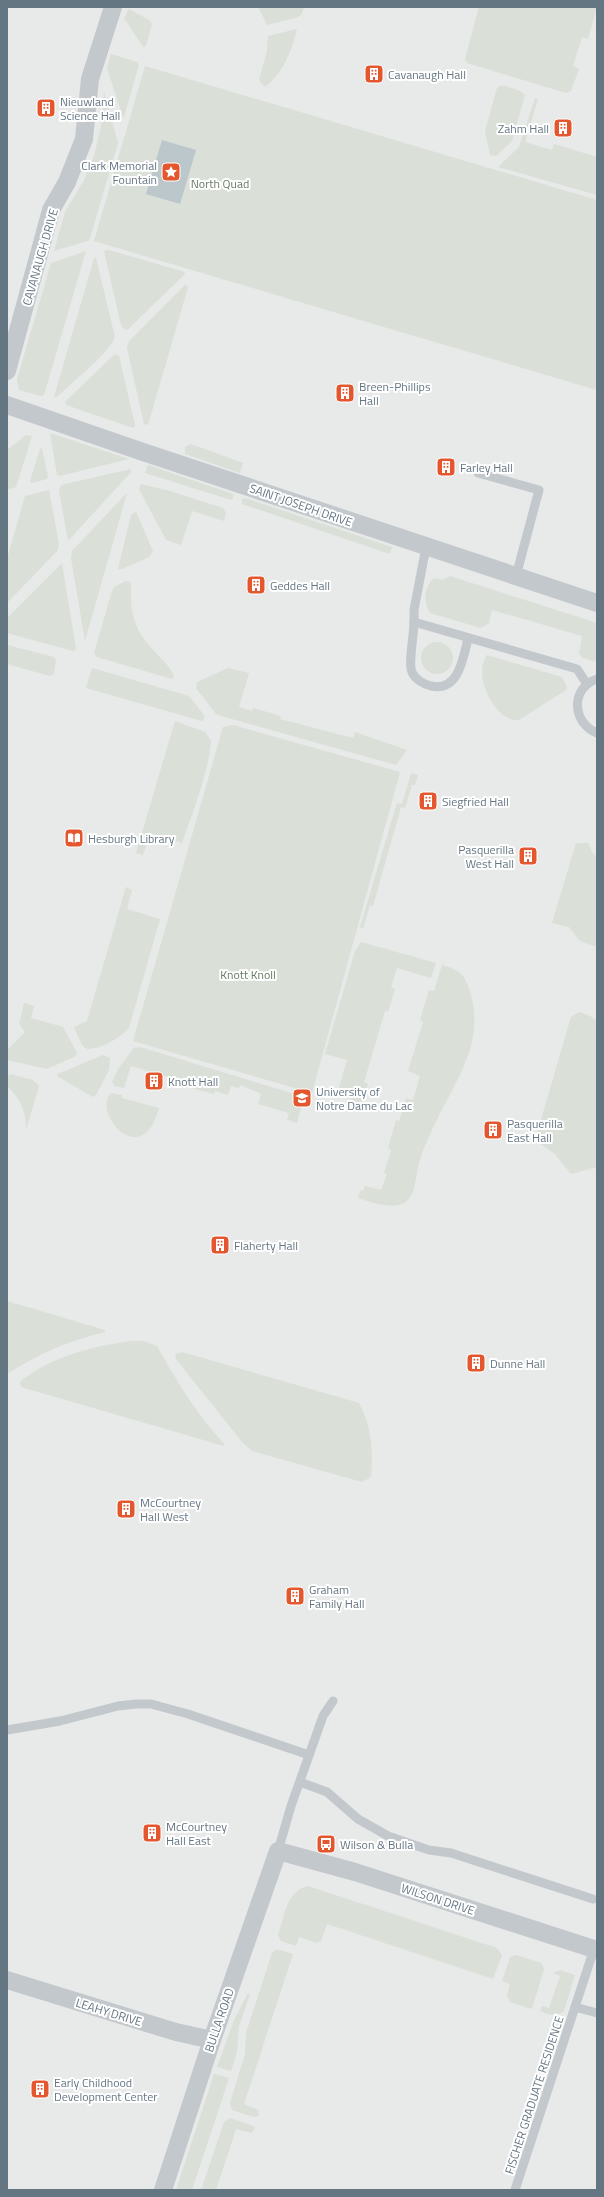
<svg xmlns="http://www.w3.org/2000/svg" width="604" height="2197" font-family="'Titillium Web',sans-serif">
<style>
.built{fill:#e8e9e9}
.green{fill:#dadfd7}
.water{fill:#bbc7cb}
.lines{fill:none;stroke-linecap:round;stroke-linejoin:round}
.service{stroke:#c3c8cc;stroke-width:9}
.minor{stroke:#c3c8cc;stroke-width:18}
.labels{text-anchor:middle;dominant-baseline:central;stroke-width:4;stroke-linejoin:round;paint-order:stroke}
.poi-label{font-size:12px;fill:#657683;stroke:#fff;text-anchor:start}
.park-label{font-size:12px;fill:#687a64;stroke:#fff}
.street-label{font-size:12px;fill:#657683;stroke:#fff}
</style>
<rect width="100%" height="100%" fill="#fafaf8"/>
<rect class="built" x="7" y="7" width="590" height="2183"/>
<g class="green">
<polygon points="258,7 304,7 302,14 298,17 267,25"/>
<polygon points="479,7 597,7 588,39 582,37 573,66 579,69 571,91 566,93 467,63 465,59"/>
<polygon points="129,9 149,20 152,24 146,46 143,47 124,18"/>
<path d="M297,29C291,52 284,72 265,87L259,80L267,51L268,36Z"/>
<polygon points="111,54 137,62 139,65 124,117 123,117 107,68"/>
<polygon points="145,66 597,200 597,390 94,241"/>
<polygon points="502,85 520,91 525,95 512,141 496,156 490,155 485,131 497,88"/>
<polygon points="104,92 118,143 90,238 88,241 54,251 65,212 84,180 94,156 101,126"/>
<polygon points="535,98 538,99 525,142 552,150 554,144 597,157 597,195 498,167 519,147"/>
<polygon points="109,250 185,272 184,275 127,330 122,327 120,321 104,251"/>
<polygon points="86,251 44,395 41,396 19,390 17,379 51,263"/>
<path d="M94,258H96L115,337C110,352 70,384 57,397H54Z"/>
<polygon points="185,285 188,287 148,425 144,424 127,348 129,341"/>
<polygon points="115,354 119,356 135,425 133,428 66,405 65,402"/>
<polygon points="50,433 129,459 60,476 57,475"/>
<polygon points="26,435 32,436 16,487 7,490 7,450"/>
<polygon points="191,444 243,463 240,473 185,454 185,447"/>
<polygon points="42,448 48,477 47,479 31,483 30,481 40,449"/>
<polygon points="148,465 233,494 233,498 231,500 145,473"/>
<polygon points="131,469 131,472 68,541 59,490 61,485"/>
<polygon points="141,484 170,491 223,508 226,513 224,521 192,511 181,545 166,540 139,489"/>
<polygon points="49,490 59,544 58,550 7,603 7,559 25,496"/>
<polygon points="127,493 85,641 71,558 72,551"/>
<polygon points="245,498 392,547 390,554 242,504 242,499"/>
<polygon points="136,512 153,551 149,557 122,569 118,569 131,515"/>
<polygon points="62,563 76,649 73,651 7,633 7,618"/>
<path d="M450,576L597,623V662L583,658L579,654L582,636L492,610L489,623L481,628L430,613C423,602 424,587 434,578L442,580Z"/>
<path d="M126,581L131,582C130,613 133,629 155,652C162,660 170,666 174,676L172,679L97,657L94,653L112,591L114,587Z"/>
<circle cx="437" cy="658" r="16"/>
<polygon points="7,645 54,657 56,660 54,674 50,676 7,664"/>
<path d="M487,655L562,677L567,687L566,690L519,720C494,722 472,674 487,655Z"/>
<polygon points="92,668 189,696 204,715 204,719 202,721 86,688"/>
<polygon points="228,668 249,673 239,707 252,711 253,708 281,716 280,719 353,738 355,732 407,750 396,765 221,716 216,714 196,688 197,682"/>
<path d="M175,721L205,732L211,741C209,771 192,814 182,843L150,833L143,855L136,853Z"/>
<polygon points="233,725 400,772 312,1093 133,1041 223,727"/>
<polygon points="411,773 418,775 415,785 412,785 405,808 401,807 373,906 370,905 363,929 360,927 397,803 402,804"/>
<polygon points="576,843 588,843 594,856 597,855 597,947 580,941 569,927 552,923"/>
<path d="M126,887L132,890L127,909L160,919L129,1028C120,1038 101,1049 87,1049L82,1045L74,1027L87,1021Z"/>
<polygon points="361,942 436,963 431,978 397,968 391,988 395,989 388,1012 385,1011 364,1082 368,1084 362,1103 337,1095 347,1060 325,1054 355,951"/>
<path d="M442,965C461,970 466,976 471,995C486,1049 448,1090 429,1137C426,1143 423,1150 421,1156C417,1167 416,1192 408,1200C396,1212 371,1202 358,1198L361,1190L363,1191L365,1186L381,1190L387,1174L384,1173L391,1150L388,1148L396,1120L399,1121L406,1098L413,1100L420,1076L408,1071L423,1022L420,1020L429,990L434,991Z"/>
<polygon points="24,1003 34,1006 31,1018 63,1027 77,1053 76,1056 47,1069 7,1060 7,1050 25,1032 19,1024"/>
<polygon points="579,1012 590,1016 597,1021 597,1167 571,1174 555,1154 535,1140 571,1017"/>
<polygon points="140,1047 304,1097 297,1123 287,1120 289,1113 258,1104 261,1094 241,1085 238,1088 231,1086 228,1095 215,1091 214,1094 188,1087 189,1083 131,1066 124,1088 115,1086 112,1082 118,1069 134,1048"/>
<polygon points="103,1055 110,1058 109,1070 96,1095 93,1097 57,1076 58,1074"/>
<path d="M10,1074L33,1080L39,1086L26,1130C26,1111 21,1099 7,1086V1078Z"/>
<path d="M112,1093L122,1095V1098L159,1108C141,1174 90,1109 112,1093Z"/>
<path d="M7,1301L105,1330V1332C70,1340 38,1354 7,1374Z"/>
<path d="M133,1341H144L157,1346C177,1382 197,1415 225,1445L224,1446L21,1387L20,1382C49,1357 96,1345 133,1341Z"/>
<path d="M182,1352L359,1403C372,1427 373,1451 371,1477L362,1482L252,1451L243,1443L175,1358L176,1354Z"/>
<path d="M308,1886L497,1948L502,1955L493,1979L327,1924L321,1941L317,1943L299,1937L296,1946L281,1941L278,1935C285,1916 286,1891 308,1886Z"/>
<polygon points="275,1950 280,1950 293,1954 244,2104 258,2110 259,2116 254,2117 232,2110 230,2103 245,2054 246,2033 272,1953"/>
<polygon points="516,1955 541,1963 544,1969 532,2009 510,2002 507,1996 510,1984 502,1981 510,1957"/>
<path d="M560,1970L575,1975L564,2011C555,2017 549,2015 540,2011L542,2006L549,2008L560,1976L553,1973Z"/>
<polygon points="248,1993 250,1994 239,2026 237,2052 231,2071 217,2067 235,2018"/>
<polygon points="214,2074 229,2078 192,2190 176,2190"/>
<polygon points="230,2118 251,2125 255,2128 251,2133 236,2129 216,2190 201,2190 224,2122"/>
</g>
<polygon class="water" points="162,140 196,150 180,204 146,194"/>
<g class="lines">
<g class="service">
<polyline points="478,473 539,490 516,576"/>
<polyline points="426,547 414,610 414,622 577,669 587,684"/>
<path d="M414,622C414,635 408,664 412,672C415,679 423,684 431,686C459,692 463,658 468,639"/>
<path d="M597,679C570,688 572,723 597,733"/>
<polyline points="7,1730 60,1721 118,1706 136,1704 151,1704 188,1714 309,1755"/>
<polyline points="300,1782 327,1792 358,1819 388,1836 429,1850 451,1853 593,1899"/>
<polyline points="278,1851 291,1806 323,1716 333,1701"/>
<polyline points="575,2007 597,2013"/>
<polyline points="515,2190 594,1949"/>
</g>
<g class="minor">
<polyline points="7,371 51,210 67,182 84,139 90,79 113,7"/>
<polyline points="7,405 143,452 597,603"/>
<polyline points="7,1980 176,2032 212,2040"/>
<polyline points="163,2190 212,2040 278,1851 355,1872 597,1950"/>
</g>
</g>
<defs>
<symbol id="building-square" viewBox="-11 -11 22 22"><rect x="-9" y="-9" width="18" height="18" rx="4" fill="#e4572e" stroke="#fff"/><path d="M-4-6H4V6H1V3H-1V6H-4ZM-2.5-4.3h1.7v1.8h-1.7ZM.8-4.3h1.7v1.8H.8ZM-2.5-1h1.7V.8h-1.7ZM.8-1h1.7V.8H.8Z" fill="#fff"/></symbol>
<symbol id="sight-square" viewBox="-11 -11 22 22"><rect x="-9" y="-9" width="18" height="18" rx="4" fill="#e4572e" stroke="#fff"/><path d="M0-6L1.8-2.2L6-1.7L2.9 1.2L3.7 5.4L0 3.3L-3.7 5.4L-2.9 1.2L-6-1.7L-1.8-2.2Z" fill="#fff"/></symbol>
<symbol id="library-square" viewBox="-11 -11 22 22"><rect x="-9" y="-9" width="18" height="18" rx="4" fill="#e4572e" stroke="#fff"/><path d="M-6-4Q-3-5.5-.7-3.5V5Q-3 3-6 4ZM6-4Q3-5.5 .7-3.5V5Q3 3 6 4Z" fill="#fff"/></symbol>
<symbol id="university-square" viewBox="-11 -11 22 22"><rect x="-9" y="-9" width="18" height="18" rx="4" fill="#e4572e" stroke="#fff"/><path d="M0-5L7-2L0 1L-7-2ZM-4 1L0 2.5L4 1V4Q0 6-4 4Z" fill="#fff"/></symbol>
<symbol id="bus-square" viewBox="-11 -11 22 22"><rect x="-9" y="-9" width="18" height="18" rx="4" fill="#e4572e" stroke="#fff"/><path d="M-5-6H5V4H4V6H2V4H-2V6H-4V4H-5ZM-3.5-4V0h7V-4ZM-3.5 1.2v1.5H-2V1.2ZM2 1.2v1.5H3.5V1.2Z" fill="#fff"/></symbol>
</defs>
<g fill-rule="evenodd">
<use href="#building-square" x="363" y="63" width="22" height="22"/>
<use href="#building-square" x="35" y="97" width="22" height="22"/>
<use href="#building-square" x="552" y="117" width="22" height="22"/>
<use href="#sight-square" x="160" y="161" width="22" height="22"/>
<use href="#building-square" x="334" y="382" width="22" height="22"/>
<use href="#building-square" x="435" y="456" width="22" height="22"/>
<use href="#building-square" x="245" y="574" width="22" height="22"/>
<use href="#building-square" x="417" y="790" width="22" height="22"/>
<use href="#library-square" x="63" y="827" width="22" height="22"/>
<use href="#building-square" x="517" y="845" width="22" height="22"/>
<use href="#building-square" x="143" y="1070" width="22" height="22"/>
<use href="#university-square" x="291" y="1087" width="22" height="22"/>
<use href="#building-square" x="482" y="1119" width="22" height="22"/>
<use href="#building-square" x="209" y="1234" width="22" height="22"/>
<use href="#building-square" x="465" y="1352" width="22" height="22"/>
<use href="#building-square" x="115" y="1498" width="22" height="22"/>
<use href="#building-square" x="284" y="1585" width="22" height="22"/>
<use href="#building-square" x="141" y="1822" width="22" height="22"/>
<use href="#bus-square" x="315" y="1833" width="22" height="22"/>
<use href="#building-square" x="29" y="2078" width="22" height="22"/>
</g>
<g class="labels">
<g class="poi-label">
<text x="388" y="74">Cavanaugh Hall</text>
<text x="60" y="101">Nieuwland<tspan x="60" dy="14">Science Hall</tspan></text>
<text x="549" y="128" text-anchor="end">Zahm Hall</text>
<text x="157" y="165" text-anchor="end">Clark Memorial<tspan x="157" dy="14">Fountain</tspan></text>
<text x="359" y="386">Breen-Phillips<tspan x="359" dy="14">Hall</tspan></text>
<text x="460" y="467">Farley Hall</text>
<text x="270" y="585">Geddes Hall</text>
<text x="442" y="801">Siegfried Hall</text>
<text x="88" y="838">Hesburgh Library</text>
<text x="514" y="849" text-anchor="end">Pasquerilla<tspan x="514" dy="14">West Hall</tspan></text>
<text x="168" y="1081">Knott Hall</text>
<text x="316" y="1091">University of<tspan x="316" dy="14">Notre Dame du Lac</tspan></text>
<text x="507" y="1123">Pasquerilla<tspan x="507" dy="14">East Hall</tspan></text>
<text x="234" y="1245">Flaherty Hall</text>
<text x="490" y="1363">Dunne Hall</text>
<text x="140" y="1502">McCourtney<tspan x="140" dy="14">Hall West</tspan></text>
<text x="309" y="1589">Graham<tspan x="309" dy="14">Family Hall</tspan></text>
<text x="166" y="1826">McCourtney<tspan x="166" dy="14">Hall East</tspan></text>
<text x="340" y="1844">Wilson &amp; Bulla</text>
<text x="54" y="2082">Early Childhood<tspan x="54" dy="14">Development Center</tspan></text>
</g>
<g class="park-label">
<text x="220" y="183">North Quad</text>
<text x="248" y="974">Knott Knoll</text>
</g>
<g class="street-label">
<text transform="translate(40 257) rotate(-74)">CAVANAUGH DRIVE</text>
<text transform="translate(301 505) rotate(19)">SAINT JOSEPH DRIVE</text>
<text transform="translate(438 1899) rotate(18)">WILSON DRIVE</text>
<text transform="translate(109 2012) rotate(17)">LEAHY DRIVE</text>
<text transform="translate(219 2020) rotate(-71)">BULLA ROAD</text>
<text transform="translate(534 2095) rotate(-72)">FISCHER GRADUATE RESIDENCE</text>
</g>
</g>
<rect width="604" height="2197" fill="none" stroke="#657683" stroke-width="16"/>
</svg>
